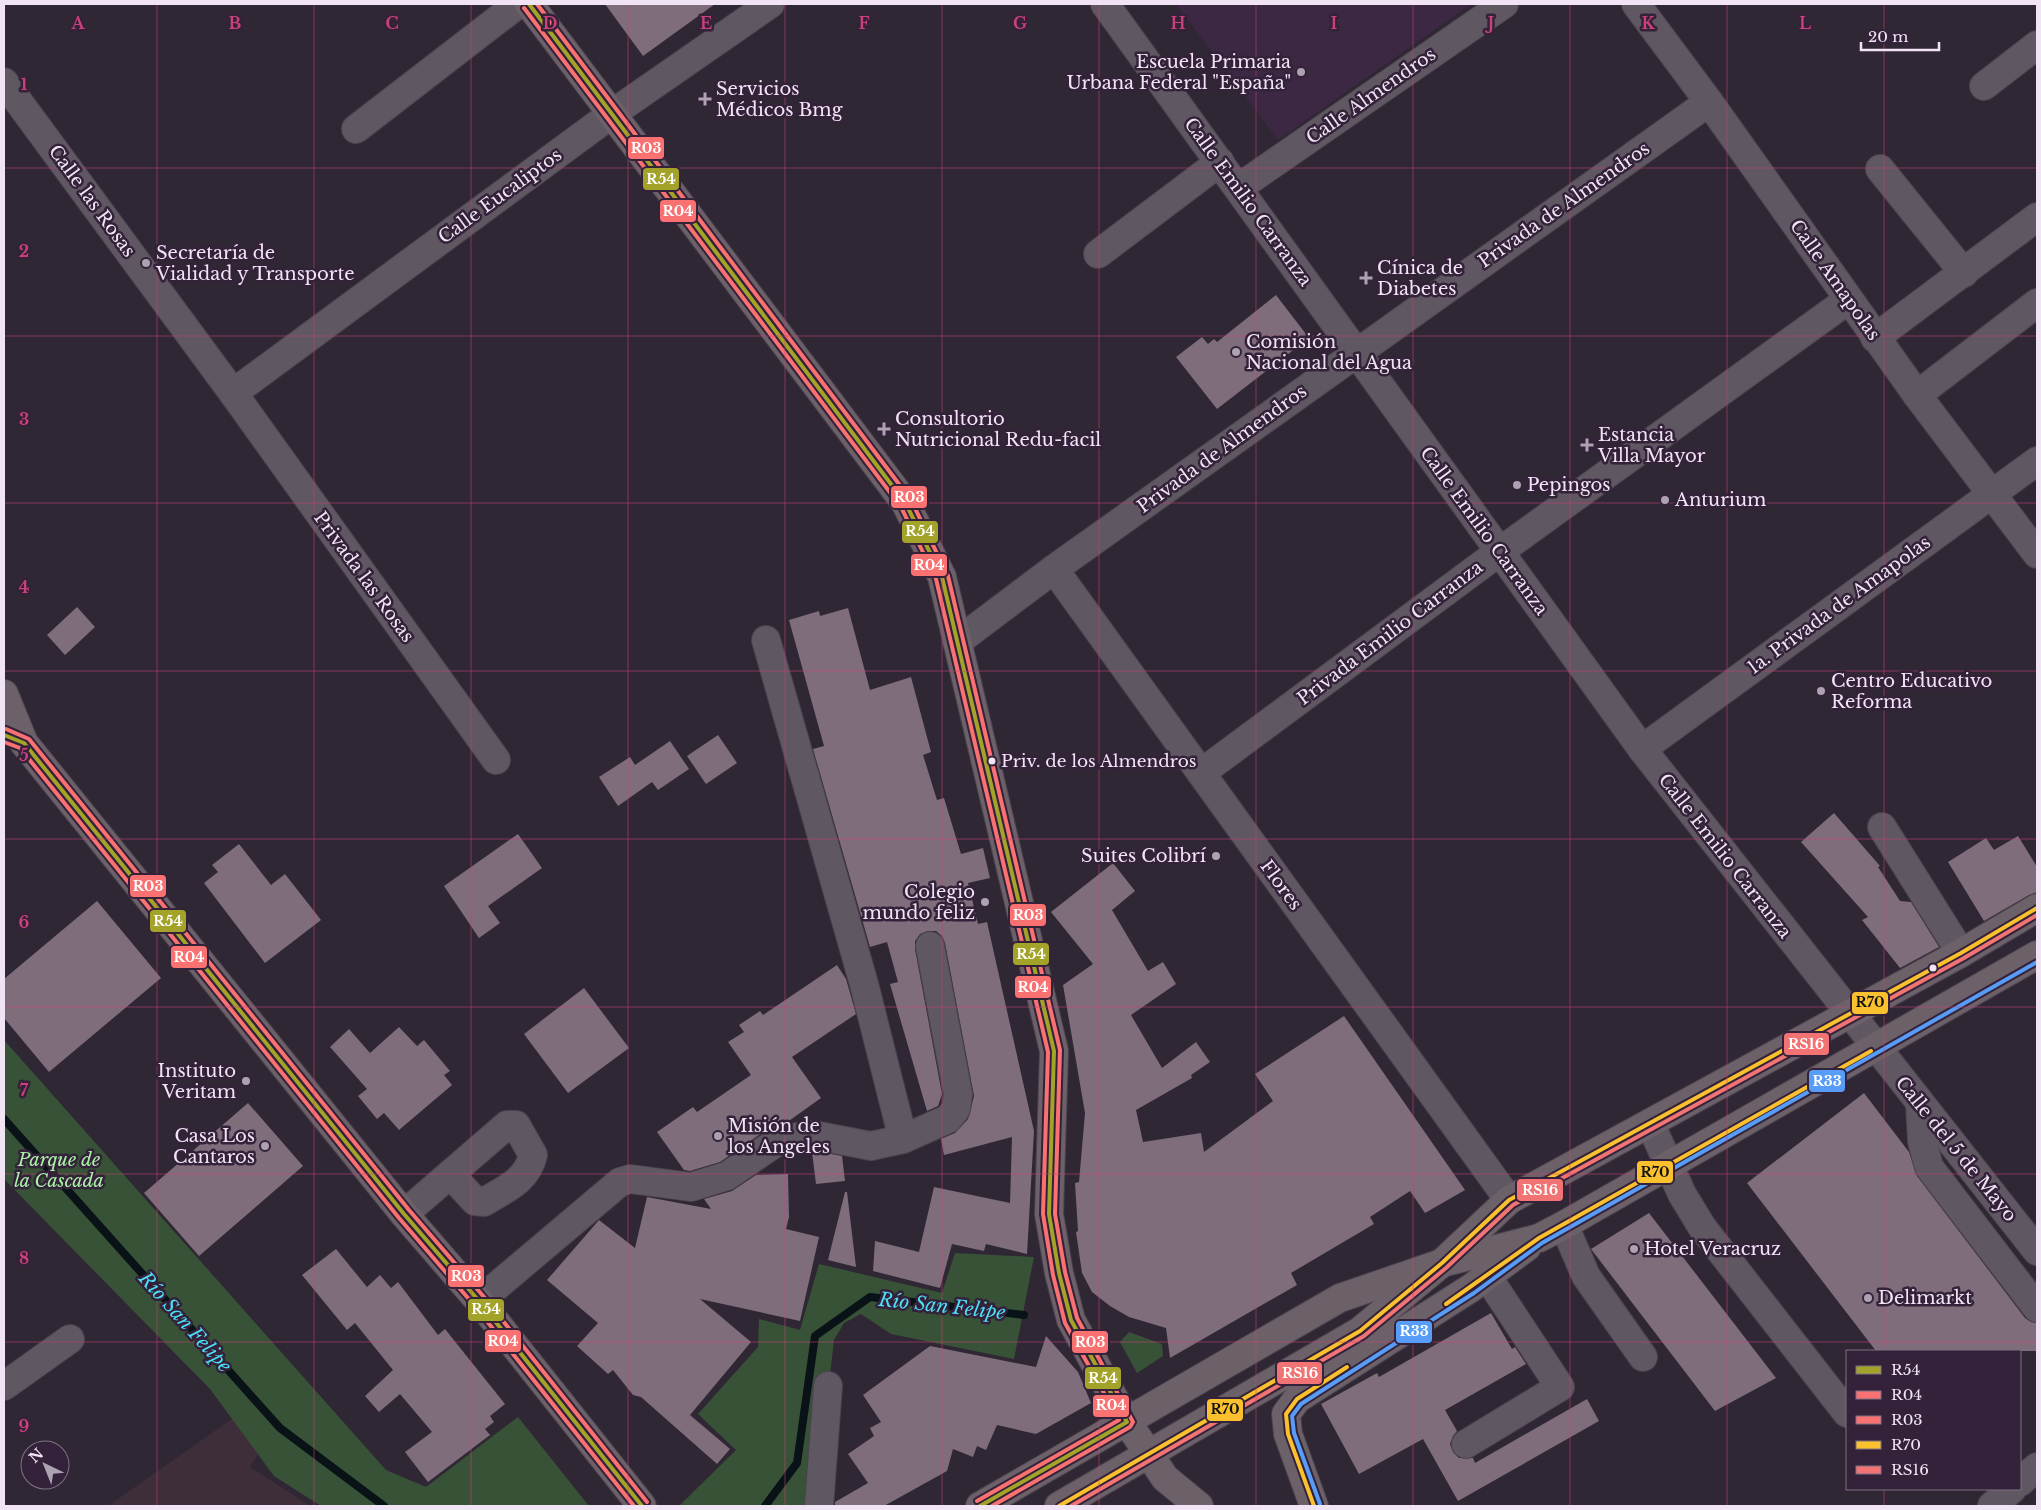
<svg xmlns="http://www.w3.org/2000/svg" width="2041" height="1510" font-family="'Libre Baskerville',serif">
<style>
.built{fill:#3c2843}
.medical{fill:#3e2e3a}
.green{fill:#385237}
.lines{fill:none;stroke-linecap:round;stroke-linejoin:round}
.stream{stroke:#091216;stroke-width:8}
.building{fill:#7f6d7c}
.minor-casing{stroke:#4b434f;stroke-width:30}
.major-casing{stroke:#4b434f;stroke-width:30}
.minor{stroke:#5f5761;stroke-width:28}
.major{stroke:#6c6168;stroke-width:28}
.bus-1-casing{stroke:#332239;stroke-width:8}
.bus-2-casing{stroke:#332239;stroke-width:8}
.bus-3-casing{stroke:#332239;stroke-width:8}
.bus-4-casing{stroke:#332239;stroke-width:8}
.bus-5-casing{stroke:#332239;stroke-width:8}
.bus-6-casing{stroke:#332239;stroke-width:8}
.bus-1{stroke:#a3a229;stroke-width:4}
.bus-2{stroke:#f97171;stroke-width:4}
.bus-3{stroke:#f97171;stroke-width:4}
.bus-4{stroke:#fbc02d;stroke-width:4}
.bus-5{stroke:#f27373;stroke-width:4}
.bus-6{stroke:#579cf6;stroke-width:4}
.grid{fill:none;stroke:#cb417a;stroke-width:1;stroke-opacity:0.55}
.poi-dot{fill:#ada2b1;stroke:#332239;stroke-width:2}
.bus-dot{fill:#f1e5f5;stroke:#332239;stroke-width:2}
.labels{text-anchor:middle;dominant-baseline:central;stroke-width:5;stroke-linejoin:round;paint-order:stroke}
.bus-label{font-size:17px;fill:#f1e5f5;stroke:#332239;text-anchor:start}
.poi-label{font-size:18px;fill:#f1e5f5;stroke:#332239;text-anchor:start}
.street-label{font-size:18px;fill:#f1e5f5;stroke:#332239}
.park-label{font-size:18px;font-style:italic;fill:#aaf2a5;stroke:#332239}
.water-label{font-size:19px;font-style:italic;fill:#4edff8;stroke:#332239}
.grid-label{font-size:16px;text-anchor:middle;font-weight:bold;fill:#cb417a;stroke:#332239;stroke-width:5;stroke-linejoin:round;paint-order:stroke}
.line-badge{stroke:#332239;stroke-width:2}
.badge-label{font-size:14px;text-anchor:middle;font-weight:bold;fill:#fff}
.pale-badge-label{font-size:14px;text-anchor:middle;font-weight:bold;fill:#111}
</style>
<rect width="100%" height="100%" fill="#302734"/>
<polygon class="built" points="1176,4 1471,4 1278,140"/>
<polygon class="medical" points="236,1416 263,1446 250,1467 310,1506 108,1506"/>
<g class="green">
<polygon points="4,1040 386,1470 426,1487 518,1417 589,1506 321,1506 274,1476 210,1389 4,1179"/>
<polygon points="955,1253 1034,1257 1014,1359 891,1334 861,1314 844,1323 834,1340 830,1375 807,1506 681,1506 680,1505 736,1450 698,1414 758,1347 759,1319 800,1330 819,1264 942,1293"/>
<polygon points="1129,1332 1162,1344 1163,1356 1137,1373 1120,1342"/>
</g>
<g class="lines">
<g class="stream">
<polyline points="4,1119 280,1428 384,1506"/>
<polyline points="765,1506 797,1463 815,1336 870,1297 1024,1315"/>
</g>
</g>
<g class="building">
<polygon points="605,4 715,4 643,56"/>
<polygon points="1276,295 1309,338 1217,409 1176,357 1202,337 1208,344 1214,339 1217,342"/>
<polygon points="77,607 95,627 65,655 47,635"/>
<polygon points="848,608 870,690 911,677 931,752 923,755 937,800 944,798 961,854 983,848 990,878 968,883 978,924 987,922 1034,1131 1027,1254 986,1244 984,1251 952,1244 940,1288 873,1271 875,1241 919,1252 934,1187 1010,1203 1012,1137 944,1155 941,1139 955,1133 968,1119 974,1096 945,943 942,936 936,931 928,931 920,934 915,941 915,949 942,1094 938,1106 927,1111 890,984 898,982 887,942 870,947 813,749 824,746 789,620 819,611 820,616"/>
<polygon points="718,735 737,763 706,784 687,756"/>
<polygon points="670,741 689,769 658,790 652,782 618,806 599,777 630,757 635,765"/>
<polygon points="1834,813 1880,866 1878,867 1900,901 1911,902 1939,947 1900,968 1862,920 1868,917 1801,842"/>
<polygon points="518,834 542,868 488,906 500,923 479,938 444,886"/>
<polygon points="2018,836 2037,867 2037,892 2029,895 1984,921 1948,862 1986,838 1994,850"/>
<polygon points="239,844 271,885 285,874 321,920 265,963 204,883 218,872 212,865"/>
<polygon points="1113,863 1135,891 1112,910 1148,971 1163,962 1176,984 1131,1015 1162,1068 1196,1042 1210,1062 1191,1075 1192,1078 1136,1110 1143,1142 1201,1133 1204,1152 1273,1101 1255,1074 1344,1016 1465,1190 1425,1213 1410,1191 1370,1217 1374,1224 1291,1273 1297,1285 1170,1358 1166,1328 1129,1317 1110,1306 1092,1292 1082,1273 1076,1232 1078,1231 1075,1183 1079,1182 1085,1113 1063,985 1093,964 1051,912"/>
<polygon points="97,901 161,978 49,1072 4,1018 4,979"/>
<polygon points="837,965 846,979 856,1014 792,1057 821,1098 786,1123 772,1126 720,1162 690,1171 684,1170 657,1132 693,1107 697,1112 751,1075 728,1042 744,1032 739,1025 760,1011 763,1015"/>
<polygon points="584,988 629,1048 568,1093 524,1034"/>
<polygon points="399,1027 417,1046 424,1040 450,1071 444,1075 452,1085 399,1130 384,1113 377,1119 358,1096 367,1089 330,1047 349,1029 370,1053"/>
<polygon points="1864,1093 1909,1152 1917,1176 2025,1318 2031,1322 2037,1323 2037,1351 1876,1351 1747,1183"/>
<polygon points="248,1103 303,1166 199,1256 144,1193"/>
<polygon points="815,1151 842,1156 845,1181 816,1184 812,1152"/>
<polygon points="788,1174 789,1217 786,1229 819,1237 800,1321 700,1299 751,1342 690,1415 730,1449 717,1464 641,1397 633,1395 613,1370 608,1374 577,1346 598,1323 547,1280 599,1220 635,1248 647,1197 711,1209 704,1199 732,1191 756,1175"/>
<polygon points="845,1192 847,1192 856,1267 828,1260"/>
<polygon points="1649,1213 1776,1378 1715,1411 1591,1249"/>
<polygon points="336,1249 367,1287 380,1275 391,1288 398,1282 438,1335 445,1329 505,1404 490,1416 494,1422 485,1429 490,1435 428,1482 405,1452 432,1432 400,1394 379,1412 365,1396 393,1370 355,1323 347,1330 302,1275"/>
<polygon points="1491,1313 1512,1349 1515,1347 1526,1364 1445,1410 1457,1431 1453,1436 1450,1444 1453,1452 1459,1458 1473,1458 1475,1463 1587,1399 1599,1421 1458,1501 1423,1439 1359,1474 1321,1404 1377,1373 1379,1377"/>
<polygon points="1046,1336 1078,1372 1091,1403 1036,1434 997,1425 986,1450 977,1446 973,1457 953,1449 947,1471 884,1506 835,1506 835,1502 868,1483 848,1454 874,1436 870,1428 881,1422 863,1395 930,1346 1036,1367"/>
</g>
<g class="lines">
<defs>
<g id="minor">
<polyline points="1105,4 1642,749 2037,1251"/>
<polyline points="1636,4 1709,102 1917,395 2037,554"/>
<polyline points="4,82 233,393 496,760"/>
<polyline points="1984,86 2037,45"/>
<polyline points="356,129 518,4"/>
<polyline points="1880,169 1964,273"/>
<polyline points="1238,188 1504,4"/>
<polyline points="1098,254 1220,162"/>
<polyline points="1875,338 2037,217"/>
<polyline points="233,393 613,113 770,4"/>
<polyline points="1917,395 2037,303"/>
<polyline points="1054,569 1509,1200"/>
<polyline points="766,640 864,984 903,1139"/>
<polyline points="957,642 1054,569 1709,102"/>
<polyline points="1642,749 2037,461"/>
<polyline points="1201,773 1499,552 1848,300"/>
<polyline points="1882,827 1961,953"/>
<polyline points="1920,1104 1922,1141 1929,1167 2037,1308"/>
<polyline points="1650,1123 1682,1194 1702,1227 1847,1413"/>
<path d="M404,1214L507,1125H516L533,1155C527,1181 505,1189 484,1202L475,1201L450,1174"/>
<polyline points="1564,1225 1586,1276 1643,1357"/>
<polyline points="479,1301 620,1182 630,1179 691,1187 727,1176 781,1139 814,1135 871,1146 903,1139 948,1119 956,1109 958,1094 930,946"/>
<polyline points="4,1386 70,1339"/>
<polyline points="1466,1444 1560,1387 1487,1276"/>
<polyline points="2020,1482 2037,1467"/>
<polyline points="819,1506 828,1386"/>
<polyline points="1992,1506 2012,1489"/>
</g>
<g id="major">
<polyline points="529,4 906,504 942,577 1054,1051 1049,1214 1059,1273 1071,1320 1127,1422 1165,1478 1199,1506"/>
<polyline points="4,694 24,743 404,1214 479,1301 642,1506"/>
<polyline points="980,1506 1340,1298 1442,1263 1539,1238 1564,1225 2037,955"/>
<polyline points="1059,1506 1360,1331 1442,1263 1509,1200 1961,953 2037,908"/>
<polyline points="1314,1506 1288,1434 1286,1414 1297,1399 1471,1288 1527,1247"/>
</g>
</defs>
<use href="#minor" class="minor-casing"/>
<use href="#major" class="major-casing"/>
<use href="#minor" class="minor"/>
<use href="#major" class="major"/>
<defs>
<g id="bus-1">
<polyline points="529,4 906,504 942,577 1054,1051 1049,1214 1059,1273 1071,1320 1127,1422 980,1506"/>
<polyline points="4,735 24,743 404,1214 479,1301 642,1506"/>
</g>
<g id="bus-2">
<polyline points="524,8 901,507 936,579 1048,1052 1043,1214 1053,1275 1065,1323 1119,1420 977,1501"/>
<polyline points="4,742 20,748 399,1218 474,1305 634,1506"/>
</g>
<g id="bus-3">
<polyline points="537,4 911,500 948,576 1060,1050 1055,1214 1065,1272 1077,1318 1133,1422 1130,1427 992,1506"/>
<polyline points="6,729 29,739 409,1210 484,1297 647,1502"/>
</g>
<g id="bus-4">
<polyline points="1446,1304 1539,1238 1871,1051"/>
<polyline points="1059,1506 1360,1331 1442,1263 1509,1200 1961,953 2037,908"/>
<polyline points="1314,1506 1288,1434 1286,1414 1297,1399 1347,1367"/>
</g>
<polyline id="bus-5" points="1071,1506 1364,1336 1446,1268 1513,1205 1964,958 2037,915"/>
<polyline id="bus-6" points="1320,1504 1294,1433 1292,1416 1301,1404 1474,1293 1542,1243 2037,962"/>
</defs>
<use href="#bus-1" class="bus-1-casing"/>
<use href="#bus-2" class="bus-2-casing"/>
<use href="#bus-3" class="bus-3-casing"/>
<use href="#bus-4" class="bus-4-casing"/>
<use href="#bus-5" class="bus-5-casing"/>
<use href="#bus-6" class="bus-6-casing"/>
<use href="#bus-1" class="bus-1"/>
<use href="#bus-2" class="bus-2"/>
<use href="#bus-3" class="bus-3"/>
<use href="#bus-4" class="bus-4"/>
<use href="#bus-5" class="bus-5"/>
<use href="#bus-6" class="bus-6"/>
</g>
<path class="grid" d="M157,4V1506M314,4V1506M471,4V1506M628,4V1506M785,4V1506M942,4V1506M1099,4V1506M1256,4V1506M1413,4V1506M1570,4V1506M1727,4V1506M1884,4V1351M4,168H2037M4,336H2037M4,503H2037M4,671H2037M4,839H2037M4,1007H2037M4,1174H2037M4,1342H2037M1884,1489V1506"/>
<g class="poi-dot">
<circle cx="1301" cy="72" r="5"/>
<path d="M702.5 91.5h5v5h5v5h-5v5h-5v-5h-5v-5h5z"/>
<circle cx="146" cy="263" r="5"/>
<path d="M1363.5 270.5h5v5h5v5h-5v5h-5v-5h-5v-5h5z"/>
<circle cx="1236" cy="352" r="5"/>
<path d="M881.5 421.5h5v5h5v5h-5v5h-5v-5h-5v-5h5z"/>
<path d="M1584.5 437.5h5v5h5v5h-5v5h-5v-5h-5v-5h5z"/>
<circle cx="1517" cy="485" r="5"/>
<circle cx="1665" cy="500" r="5"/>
<circle cx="1821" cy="691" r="5"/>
<circle cx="1216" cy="856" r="5"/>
<circle cx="985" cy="902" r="5"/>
<circle cx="246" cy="1081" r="5"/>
<circle cx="718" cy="1136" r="5"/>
<circle cx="265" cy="1146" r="5"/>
<circle cx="1634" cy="1249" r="5"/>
<circle cx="1868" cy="1298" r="5"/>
</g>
<g class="bus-dot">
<circle cx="992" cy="761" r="4.5"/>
<circle cx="1933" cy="968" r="4.5"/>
</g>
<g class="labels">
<g class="bus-label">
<text x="1001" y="761">Priv. de los Almendros</text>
</g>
<g class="poi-label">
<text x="1291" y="62" text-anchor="end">Escuela Primaria<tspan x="1291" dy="21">Urbana Federal "España"</tspan></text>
<text x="716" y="89">Servicios<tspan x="716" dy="21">Médicos Bmg</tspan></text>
<text x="156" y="253">Secretaría de<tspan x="156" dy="21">Vialidad y Transporte</tspan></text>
<text x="1377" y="268">Cínica de<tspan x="1377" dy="21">Diabetes</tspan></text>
<text x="1246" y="342">Comisión<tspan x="1246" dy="21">Nacional del Agua</tspan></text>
<text x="895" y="419">Consultorio<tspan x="895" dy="21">Nutricional Redu-facil</tspan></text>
<text x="1598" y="435">Estancia<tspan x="1598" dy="21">Villa Mayor</tspan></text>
<text x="1527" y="485">Pepingos</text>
<text x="1675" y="500">Anturium</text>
<text x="1831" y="681">Centro Educativo<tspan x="1831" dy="21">Reforma</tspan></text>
<text x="1206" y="856" text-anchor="end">Suites Colibrí</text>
<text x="975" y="892" text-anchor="end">Colegio<tspan x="975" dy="21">mundo feliz</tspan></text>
<text x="236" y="1071" text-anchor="end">Instituto<tspan x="236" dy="21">Veritam</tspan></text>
<text x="728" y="1126">Misión de<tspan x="728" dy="21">los Angeles</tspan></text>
<text x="255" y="1136" text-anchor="end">Casa Los<tspan x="255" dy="21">Cantaros</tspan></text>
<text x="1644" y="1249">Hotel Veracruz</text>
<text x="1878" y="1298">Delimarkt</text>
</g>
<g class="street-label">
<text transform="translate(1371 96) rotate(-35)">Calle Almendros</text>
<text transform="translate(500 196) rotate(-36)">Calle Eucaliptos</text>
<text transform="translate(92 201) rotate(54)">Calle las Rosas</text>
<text transform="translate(1248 202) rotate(54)">Calle Emilio Carranza</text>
<text transform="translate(1564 205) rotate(-35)">Privada de Almendros</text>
<text transform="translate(1835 280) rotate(55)">Calle Amapolas</text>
<text transform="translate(1222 449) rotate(-36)">Privada de Almendros</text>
<text transform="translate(1484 531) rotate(54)">Calle Emilio Carranza</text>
<text transform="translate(364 577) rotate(54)">Privada las Rosas</text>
<text transform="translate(1839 605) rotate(-36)">1a. Privada de Amapolas</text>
<text transform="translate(1390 633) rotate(-37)">Privada Emilio Carranza</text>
<text transform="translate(1725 856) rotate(52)">Calle Emilio Carranza</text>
<text transform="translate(1281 885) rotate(54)">Flores</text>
<text transform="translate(1956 1149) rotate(51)">Calle del 5 de Mayo</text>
</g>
<g class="park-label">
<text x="59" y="1160">Parque de<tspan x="59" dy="21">la Cascada</tspan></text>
</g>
<g class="water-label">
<text transform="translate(942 1306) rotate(6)">Río San Felipe</text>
<text transform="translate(185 1322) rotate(48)">Río San Felipe</text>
</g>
</g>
<g class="grid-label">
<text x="78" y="29">A</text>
<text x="235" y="29">B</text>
<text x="392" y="29">C</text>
<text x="550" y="29">D</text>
<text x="706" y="29">E</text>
<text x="864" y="29">F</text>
<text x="1020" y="29">G</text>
<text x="1178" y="29">H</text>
<text x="1334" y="29">I</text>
<text x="1491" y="29">J</text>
<text x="1648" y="29">K</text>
<text x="1805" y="29">L</text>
<text x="24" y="90">1</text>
<text x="24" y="257">2</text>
<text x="24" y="425">3</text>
<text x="24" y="593">4</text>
<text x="24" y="761">5</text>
<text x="24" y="928">6</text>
<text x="24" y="1096">7</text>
<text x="24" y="1264">8</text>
<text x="24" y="1432">9</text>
</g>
<g class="line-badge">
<rect x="627" y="136" width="38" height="24" rx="5" fill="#f97171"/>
<rect x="642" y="167" width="38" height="24" rx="5" fill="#a3a229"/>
<rect x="659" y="199" width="38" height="24" rx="5" fill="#f97171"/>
<rect x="890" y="485" width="38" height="24" rx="5" fill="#f97171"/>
<rect x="901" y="520" width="38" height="24" rx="5" fill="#a3a229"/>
<rect x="910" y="553" width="38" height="24" rx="5" fill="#f97171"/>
<rect x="129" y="874" width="38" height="24" rx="5" fill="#f97171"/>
<rect x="1009" y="903" width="38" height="24" rx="5" fill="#f97171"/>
<rect x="149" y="909" width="38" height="24" rx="5" fill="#a3a229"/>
<rect x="1012" y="942" width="38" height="24" rx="5" fill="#a3a229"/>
<rect x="170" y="945" width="38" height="24" rx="5" fill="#f97171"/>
<rect x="1014" y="975" width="38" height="24" rx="5" fill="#f97171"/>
<rect x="1851" y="991" width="38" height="24" rx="5" fill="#fbc02d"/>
<rect x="1783" y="1032" width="47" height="24" rx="5" fill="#f27373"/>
<rect x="1808" y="1069" width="38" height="24" rx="5" fill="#579cf6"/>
<rect x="1636" y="1160" width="38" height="24" rx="5" fill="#fbc02d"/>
<rect x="1516" y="1178" width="48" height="24" rx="5" fill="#f27373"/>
<rect x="447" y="1264" width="38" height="24" rx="5" fill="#f97171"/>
<rect x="467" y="1298" width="38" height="24" rx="5" fill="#a3a229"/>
<rect x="1395" y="1320" width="38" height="24" rx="5" fill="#579cf6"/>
<rect x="484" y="1329" width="38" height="24" rx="5" fill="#f97171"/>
<rect x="1071" y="1330" width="38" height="24" rx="5" fill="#f97171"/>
<rect x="1276" y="1361" width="47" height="24" rx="5" fill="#f27373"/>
<rect x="1084" y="1366" width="38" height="24" rx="5" fill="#a3a229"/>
<rect x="1092" y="1394" width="38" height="24" rx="5" fill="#f97171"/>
<rect x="1206" y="1398" width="38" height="24" rx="5" fill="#fbc02d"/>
</g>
<g class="badge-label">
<text x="646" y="153">R03</text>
<text x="661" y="184">R54</text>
<text x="678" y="216">R04</text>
<text x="909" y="502">R03</text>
<text x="920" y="536">R54</text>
<text x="929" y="570">R04</text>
<text x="148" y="891">R03</text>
<text x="1028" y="920">R03</text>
<text x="168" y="926">R54</text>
<text x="1031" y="959">R54</text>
<text x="189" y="962">R04</text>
<text x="1033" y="992">R04</text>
<text x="1806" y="1049">RS16</text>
<text x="1827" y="1086">R33</text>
<text x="1540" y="1195">RS16</text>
<text x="466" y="1281">R03</text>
<text x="486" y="1314">R54</text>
<text x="1414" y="1336">R33</text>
<text x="503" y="1346">R04</text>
<text x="1090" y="1347">R03</text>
<text x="1300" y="1378">RS16</text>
<text x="1103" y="1383">R54</text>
<text x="1111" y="1410">R04</text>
</g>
<g class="pale-badge-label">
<text x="1870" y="1007">R70</text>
<text x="1655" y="1177">R70</text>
<text x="1225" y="1414">R70</text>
</g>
<rect width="2041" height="1510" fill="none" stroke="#f1e5f5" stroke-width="10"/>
<rect x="1846" y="1350" width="175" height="140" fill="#332239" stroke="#7f7084"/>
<rect x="1856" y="1366" width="25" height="8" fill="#a3a229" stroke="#7f7084"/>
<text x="1891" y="1375" font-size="15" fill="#f1e5f5">R54</text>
<rect x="1856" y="1391" width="25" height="8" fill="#f97171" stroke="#7f7084"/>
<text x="1891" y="1400" font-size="15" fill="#f1e5f5">R04</text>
<rect x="1856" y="1416" width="25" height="8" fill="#f97171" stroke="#7f7084"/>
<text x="1891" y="1425" font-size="15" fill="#f1e5f5">R03</text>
<rect x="1856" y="1441" width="25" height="8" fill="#fbc02d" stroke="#7f7084"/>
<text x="1891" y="1450" font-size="15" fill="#f1e5f5">R70</text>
<rect x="1856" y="1466" width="25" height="8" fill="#f27373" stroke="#7f7084"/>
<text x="1891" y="1475" font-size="15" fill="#f1e5f5">RS16</text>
<g transform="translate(45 1465) rotate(317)"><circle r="24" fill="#332239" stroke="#7f7084"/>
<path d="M0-4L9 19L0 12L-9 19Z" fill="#ada2b1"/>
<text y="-8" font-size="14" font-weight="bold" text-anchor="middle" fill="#f1e5f5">N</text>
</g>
<path d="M1861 42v8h78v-8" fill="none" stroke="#f1e5f5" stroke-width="2.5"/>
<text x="1868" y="42" font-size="15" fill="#f1e5f5" stroke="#332239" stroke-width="4" paint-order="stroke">20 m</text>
</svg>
